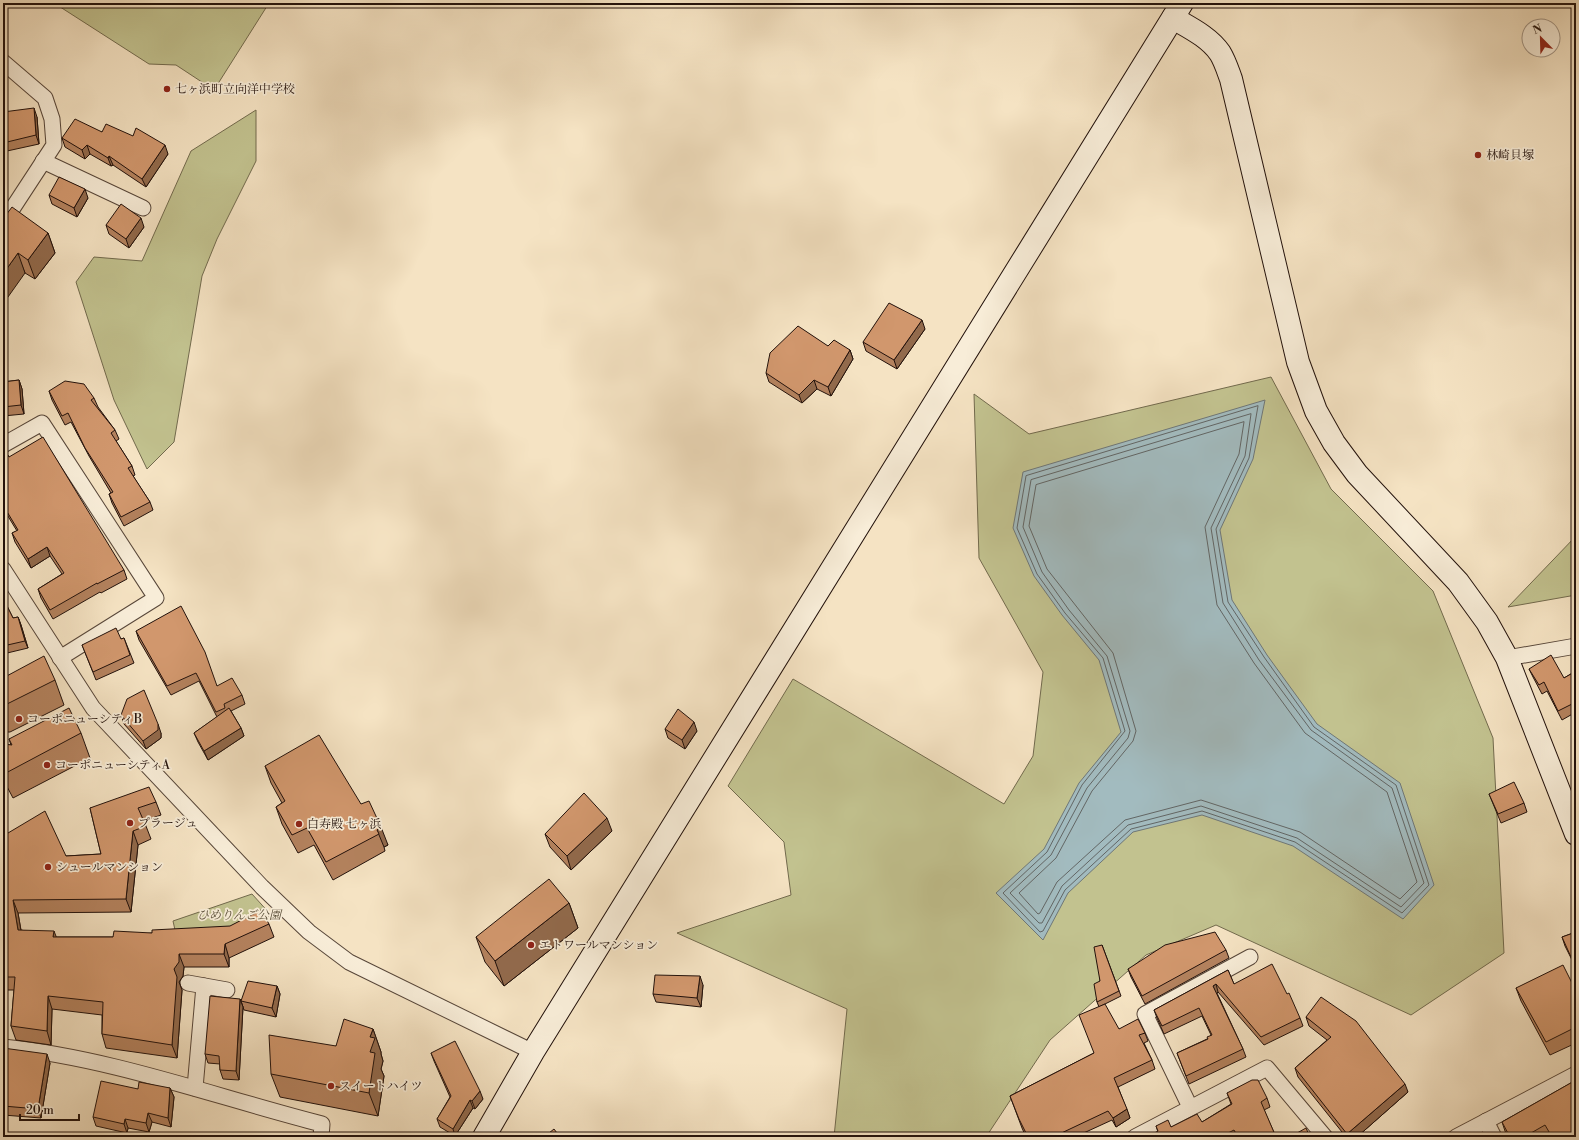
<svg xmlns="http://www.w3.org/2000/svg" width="1579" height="1140" font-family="'Libre Bodoni','Noto Serif JP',serif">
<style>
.green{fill:#c2c28f;stroke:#726a4d}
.water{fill:#a2bbbf;stroke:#6f7777}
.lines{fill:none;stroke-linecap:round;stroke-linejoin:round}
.shore{stroke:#626665;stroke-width:1}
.street-casing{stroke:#574639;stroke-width:17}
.secondary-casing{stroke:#22110b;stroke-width:24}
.street{stroke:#f8edd8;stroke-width:15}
.secondary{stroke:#f8edd8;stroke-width:22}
.wall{fill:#b4825e;stroke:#22110b}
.shaded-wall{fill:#926a4c;stroke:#22110b}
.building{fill:#d1976d;stroke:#22110b}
.poi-dot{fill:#8f2418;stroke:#f8edd8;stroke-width:1.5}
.labels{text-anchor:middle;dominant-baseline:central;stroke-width:3.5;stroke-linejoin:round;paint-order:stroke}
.poi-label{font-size:12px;fill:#22110b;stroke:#f8edd8;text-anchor:start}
.park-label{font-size:12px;font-style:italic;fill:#5a4f39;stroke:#f8edd8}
</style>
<rect width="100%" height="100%" fill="#f5e3c3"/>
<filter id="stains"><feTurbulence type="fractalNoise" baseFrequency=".005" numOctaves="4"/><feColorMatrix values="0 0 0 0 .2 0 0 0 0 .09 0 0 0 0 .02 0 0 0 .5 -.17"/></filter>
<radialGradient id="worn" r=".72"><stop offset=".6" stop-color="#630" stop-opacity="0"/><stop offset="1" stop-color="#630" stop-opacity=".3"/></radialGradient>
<g class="green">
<polygon points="54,3 269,3 214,90 176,65 149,64"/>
<polygon points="256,110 256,161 217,239 202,276 174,442 147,469 114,400 76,282 94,257 142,261 191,151"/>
<polygon points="1271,377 1331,489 1433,591 1493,738 1504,953 1411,1015 1216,925 1146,955 1050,1040 986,1137 834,1137 847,1009 677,933 791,895 784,842 728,786 793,679 1004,804 1033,756 1043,672 979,558 974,394 1029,434"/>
<polygon points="1576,536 1576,595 1508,607"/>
<polygon points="252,894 271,915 245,931 175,930 173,921"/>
</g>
<polygon class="water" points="1265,400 1253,459 1220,530 1232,600 1267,655 1317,724 1400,783 1434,885 1403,919 1293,846 1202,815 1133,832 1068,893 1043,940 996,893 1044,849 1079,783 1121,732 1099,660 1062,615 1034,576 1013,528 1023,472"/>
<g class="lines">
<g class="shore">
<polygon points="1258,406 1249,458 1216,529 1228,602 1264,657 1314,727 1396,785 1429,885 1402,913 1295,842 1202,811 1131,829 1065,890 1043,931 1040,932 1003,893 1047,852 1082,785 1125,731 1103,658 1065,613 1037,574 1017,528 1026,476"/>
<polygon points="1251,414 1245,456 1211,528 1223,603 1259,660 1311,730 1392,788 1424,883 1401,907 1297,838 1201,806 1128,825 1062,886 1042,923 1039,923 1010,893 1051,855 1087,788 1128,738 1130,731 1107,656 1069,610 1042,572 1023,527 1031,480"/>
<polygon points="1244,422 1239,454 1205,527 1217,605 1254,663 1305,733 1387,792 1417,882 1400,899 1300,832 1201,800 1125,820 1057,882 1040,913 1038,914 1019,893 1056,858 1092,791 1133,741 1136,731 1113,653 1047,569 1029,526 1036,485"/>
</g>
<defs>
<g id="street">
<polyline points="3,62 45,98 52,119 54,145 3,223"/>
<polyline points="43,161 143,208"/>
<polyline points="3,445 42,423 156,598 60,658"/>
<polyline points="3,569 93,708 262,887 309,932 349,962 533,1052"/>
<polyline points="1507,658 1576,646"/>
<polyline points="188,983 227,990"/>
<path d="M3,1047C112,1058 216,1097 322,1124L321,1137"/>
<polyline points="195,1088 204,986"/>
<polyline points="1190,1107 1145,1014 1250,957"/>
<polyline points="1486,1121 1494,1137"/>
<polyline points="1135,1137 1267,1068 1325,1137"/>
<polyline points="1456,1137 1576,1074"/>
</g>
<g id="secondary">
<path d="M1173,18C1190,28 1209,37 1220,53C1225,61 1228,71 1231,79L1298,362L1316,411L1334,443L1357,474L1458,582L1487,622L1507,658L1576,834"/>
<polyline points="484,1137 533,1052 1182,3"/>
</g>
</defs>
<use href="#street" class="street-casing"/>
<use href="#secondary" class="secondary-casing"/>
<use href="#street" class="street"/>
<use href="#secondary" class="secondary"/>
</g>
<g class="wall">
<polygon points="3,112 37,117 39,144 7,151 3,156"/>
<polygon points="102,132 168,154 146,187 113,165 111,166 90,154 85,159 65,147 62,138"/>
<polygon points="49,195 88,198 77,217 52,204"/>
<polygon points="3,219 48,233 55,253 35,279 25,273"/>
<polygon points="106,225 144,227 129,248 109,234"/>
<polygon points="925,329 897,369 866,351 863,342"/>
<polygon points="828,346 850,350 853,359 831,396 817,389 802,403 769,382 766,373"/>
<polygon points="19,380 22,389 24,414 3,416 3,382"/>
<polygon points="49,391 94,398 98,407 115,430 119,439 116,441 132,466 135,475 133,476 150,502 153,510 124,526 112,503 109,494 111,493 89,456 71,422 65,425 52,400"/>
<polygon points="3,447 9,457 124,570 127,579 101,593 100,592 53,619 41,598 38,589 62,574 50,556 31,568 15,542 12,533 17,531 3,508"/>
<polygon points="3,598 13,618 18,617 21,625 28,648 3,654"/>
<polygon points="136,631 217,686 242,695 245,704 231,711 241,728 244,736 208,760 198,742 194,733 217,717 199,681 171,695 139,640"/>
<polygon points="124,638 134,663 96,680 82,645 121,639"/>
<polygon points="1529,669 1564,678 1576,671 1576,712 1562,720 1547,691 1542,694 1533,677"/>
<polygon points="3,678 55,680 64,705 10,732 3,732"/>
<polygon points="121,715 161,733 161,738 146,749 124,724"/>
<polygon points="665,729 697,731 685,749 668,738"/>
<polygon points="81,733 90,758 13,798 3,779 3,744 11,745 9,739"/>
<polygon points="265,766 361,804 388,845 384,847 385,851 333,880 314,845 298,853 282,824 276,807 282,803 271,783"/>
<polygon points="1489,794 1524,803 1527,812 1501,823"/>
<polygon points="156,802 161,815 144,821 151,839 138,845 131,912 18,913 21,930 56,937 113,937 152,933 269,924 274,937 229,958 229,967 184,967 183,976 179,982 182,990 177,1058 106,1048 102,1034 102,1015 52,1009 51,1045 16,1040 11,1026 14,990 3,990 3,836 66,856 101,854 90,808"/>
<polygon points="612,831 571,870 550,847 545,834"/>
<polygon points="569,903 578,928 504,986 485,962 476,937"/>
<polygon points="1576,932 1576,966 1575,966 1565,946 1562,937"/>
<polygon points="1102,945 1121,996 1099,1007 1097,1002 1100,981"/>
<polygon points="1226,950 1229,958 1145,1004 1131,977 1128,969"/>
<polygon points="1228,970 1234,984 1300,1018 1303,1026 1264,1045 1218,992 1217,993 1243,1049 1246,1057 1189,1084 1177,1053 1207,1039 1211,1035 1202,1016 1164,1034 1157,1018 1154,1010"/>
<polygon points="703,985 701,1007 656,1002 653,994"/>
<polygon points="277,986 280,994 276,1017 244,1010 241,1001"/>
<polygon points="1516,988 1576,991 1576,1043 1550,1055 1521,1001"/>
<polygon points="240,999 243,1007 239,1080 223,1079 220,1070 220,1064 208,1063 205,1054"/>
<polygon points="1306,1017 1408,1092 1357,1137 1346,1137 1298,1077 1295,1068 1327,1040 1309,1026"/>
<polygon points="373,1029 381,1052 381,1054 383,1061 381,1069 384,1076 378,1116 280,1097 271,1074 336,1046"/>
<polygon points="1119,1029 1145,1033 1148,1041 1144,1043 1152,1060 1155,1069 1118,1087 1130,1118 1116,1127 1112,1120 1075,1137 1026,1137 1022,1128 1010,1096 1094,1053"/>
<polygon points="3,1048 50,1063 41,1118 3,1115"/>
<polygon points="431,1053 483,1099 475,1109 473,1108 455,1136 440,1127 437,1119 450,1097 434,1061"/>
<polygon points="1576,1080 1576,1137 1550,1137 1548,1134 1542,1137 1508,1137 1505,1131 1502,1122"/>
<polygon points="170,1088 174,1097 171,1127 152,1122 149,1132 128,1128 127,1133 96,1126 93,1117 138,1089"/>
<polygon points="1227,1093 1267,1098 1270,1107 1264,1110 1276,1137 1147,1137 1158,1132 1156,1126 1171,1127 1202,1122 1231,1104"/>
</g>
<g class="shaded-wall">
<polygon points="34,108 37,117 39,144 36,135"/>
<polygon points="3,142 7,151 3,156"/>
<polygon points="87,145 90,154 85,159 82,150"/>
<polygon points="165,145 168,154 146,187 142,179"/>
<polygon points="109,156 113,165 111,166 108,158"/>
<polygon points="85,189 88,198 77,217 74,208"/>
<polygon points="141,218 144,227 129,248 126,239"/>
<polygon points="48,233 55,253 35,279 28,260"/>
<polygon points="18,253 25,273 3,304 3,274"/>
<polygon points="922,320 925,329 897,369 894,360"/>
<polygon points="850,350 853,359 831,396 828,387"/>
<polygon points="19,380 22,389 24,414 21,405"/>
<polygon points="814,380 817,389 802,403 799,395"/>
<polygon points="47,547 50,556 31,568 28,559"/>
<polygon points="18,617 21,625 28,648 25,641"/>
<polygon points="694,722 697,731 685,749 682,740"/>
<polygon points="158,724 161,733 161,738 146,749 143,741"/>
<polygon points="241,728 244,736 208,760 204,751"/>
<polygon points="607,818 612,831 571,870 567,856"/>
<polygon points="381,827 388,845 384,847 377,830"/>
<polygon points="133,831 138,845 131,912 126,899"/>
<polygon points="13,900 18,913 23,943 18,930"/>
<polygon points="569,903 578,928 504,986 495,961"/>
<polygon points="54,931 59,944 53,937"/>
<polygon points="225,944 229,958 229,967 224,954"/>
<polygon points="179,954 184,967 183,976 179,982 182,990 177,1058 172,1045 174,969"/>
<polygon points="700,976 703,985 701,1007 697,998"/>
<polygon points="1216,984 1218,992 1216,994 1213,986"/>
<polygon points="277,986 280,994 276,1017 272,1008"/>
<polygon points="48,996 52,1009 51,1045 47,1031"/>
<polygon points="240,999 243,1007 239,1080 236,1071"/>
<polygon points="373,1029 381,1052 381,1054 383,1061 381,1069 384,1076 378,1116 369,1093 370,1037"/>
<polygon points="47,1054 50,1063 41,1118 38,1109"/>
<polygon points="1405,1084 1408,1092 1357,1137 1348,1137 1347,1134"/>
<polygon points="170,1088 174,1097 171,1127 168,1118"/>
<polygon points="480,1091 483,1099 475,1109 472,1101"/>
<polygon points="470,1100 473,1108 455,1136 453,1129"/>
<polygon points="1127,1109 1130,1118 1116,1127 1113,1118"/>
<polygon points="148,1113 152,1122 149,1132 146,1123"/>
<polygon points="125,1119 128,1128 127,1133 124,1124"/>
</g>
<g class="building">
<polygon points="34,108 36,135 3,143 3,112"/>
<polygon points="75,119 102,132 106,124 133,136 136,128 165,145 142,179 109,156 108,158 87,145 82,150 62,138"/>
<polygon points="59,177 85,189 74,208 49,195"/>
<polygon points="121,204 141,218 126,239 106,225"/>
<polygon points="12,207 48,233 28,260 18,253 3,274 3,219"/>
<polygon points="889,303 922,320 894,360 863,342"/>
<polygon points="798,326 828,346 834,340 850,350 828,387 814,380 799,395 766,373 770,353"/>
<polygon points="19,380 21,405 3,407 3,382"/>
<polygon points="65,381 84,384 94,398 91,400 115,430 111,433 132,466 128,468 150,502 121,517 109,494 113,492 85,448 68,413 62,416 49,391"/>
<polygon points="43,437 124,570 97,584 97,583 50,610 38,589 64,573 47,547 28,559 12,533 18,530 3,505 3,447 9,457"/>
<polygon points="3,598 13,618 18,617 25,641 3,646"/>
<polygon points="181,606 205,652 217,686 232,678 242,695 224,704 225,708 216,712 196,673 167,686 136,631"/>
<polygon points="116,628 121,639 124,638 130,655 93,672 82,645"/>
<polygon points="1551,655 1564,678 1576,671 1576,702 1558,711 1544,682 1539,685 1529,669"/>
<polygon points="44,656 55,680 3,706 3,678"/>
<polygon points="144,690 158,724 158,730 143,741 121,715 127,699"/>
<polygon points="69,708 81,733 4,774 3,771 3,744 12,745 9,739"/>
<polygon points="229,708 241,728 204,751 194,733"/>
<polygon points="678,709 694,722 682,740 665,729"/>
<polygon points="319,735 361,804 369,801 381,827 377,830 379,834 326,862 307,828 292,835 276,807 285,801 265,766"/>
<polygon points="1514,782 1524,803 1498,814 1489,794"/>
<polygon points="149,787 156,802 138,808 146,826 133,831 126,899 13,900 18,930 54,931 53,937 113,937 114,931 152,933 152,930 230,926 261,910 269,924 225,944 224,954 179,954 179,962 174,969 177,977 172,1045 102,1034 103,1002 48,996 47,1031 11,1026 15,977 3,977 3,836 45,811 66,856 101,854 90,808"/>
<polygon points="584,793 607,818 567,856 545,834"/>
<polygon points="549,879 569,903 495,961 476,937"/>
<polygon points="1215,932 1226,950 1142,996 1128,969 1165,945"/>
<polygon points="1576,932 1576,956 1571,957 1562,937"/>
<polygon points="1102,945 1119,991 1097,1002 1094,984 1100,981 1094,947"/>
<polygon points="1272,964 1287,994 1289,993 1300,1018 1261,1037 1216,984 1213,986 1243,1049 1186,1076 1177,1053 1208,1039 1207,1037 1212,1035 1199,1008 1162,1026 1154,1010 1228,970 1234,984"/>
<polygon points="1563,965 1576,991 1576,1027 1546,1042 1516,988"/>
<polygon points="655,975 700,976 697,998 653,994"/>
<polygon points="248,981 277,986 272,1008 241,1001"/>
<polygon points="210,996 240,999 236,1071 220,1070 219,1056 205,1054"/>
<polygon points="1321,997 1356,1021 1405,1084 1347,1134 1295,1068 1331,1037 1306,1017"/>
<polygon points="1105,1004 1119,1029 1138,1019 1145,1033 1139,1035 1152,1060 1114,1078 1127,1109 1113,1118 1108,1111 1053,1137 1028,1137 1019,1119 1010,1096 1094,1053 1079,1015"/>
<polygon points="344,1019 373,1029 370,1037 375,1038 370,1052 375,1053 369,1093 271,1074 269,1035 336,1046"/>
<polygon points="455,1041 480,1091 472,1101 470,1100 453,1129 437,1119 451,1096 431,1053"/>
<polygon points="3,1048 47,1054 38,1109 3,1106"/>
<polygon points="1252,1080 1258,1080 1267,1098 1261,1102 1276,1137 1238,1137 1234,1130 1220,1137 1147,1137 1158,1131 1156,1126 1168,1120 1171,1127 1197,1114 1202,1122 1232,1104 1227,1093"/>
<polygon points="1576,1080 1576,1137 1552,1137 1545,1125 1524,1137 1510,1137 1502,1122"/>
<polygon points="101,1081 138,1089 139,1082 170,1088 168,1118 148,1113 146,1123 125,1119 124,1124 93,1117"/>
<polygon points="1306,1128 1310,1137 1290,1137"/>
<polygon points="554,1129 560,1137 544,1137"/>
<polygon points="1474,1133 1476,1137 1467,1137"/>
</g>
<g class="poi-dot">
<circle cx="167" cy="89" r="4"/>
<circle cx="1478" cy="155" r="4"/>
<circle cx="19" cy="719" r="4"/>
<circle cx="47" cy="765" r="4"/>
<circle cx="130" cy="823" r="4"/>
<circle cx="299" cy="824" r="4"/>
<circle cx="48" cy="867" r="4"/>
<circle cx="531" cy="945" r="4"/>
<circle cx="331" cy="1086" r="4"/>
</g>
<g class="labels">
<g class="poi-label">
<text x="175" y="89">七ヶ浜町立向洋中学校</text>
<text x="1486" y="155">林崎貝塚</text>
<text x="27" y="719">コーポニューシティB</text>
<text x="55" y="765">コーポニューシティA</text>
<text x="138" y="823">プラージュ</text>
<text x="307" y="824">白寿殿 七ヶ浜</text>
<text x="56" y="867">シュールマンション</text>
<text x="539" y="945">エトワールマンション</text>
<text x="339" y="1086">スイートハイツ</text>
</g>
<g class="park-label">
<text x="239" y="915">ひめりんご公園</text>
</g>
</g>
<rect width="1579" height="1140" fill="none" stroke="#f5e3c3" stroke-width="16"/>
<rect x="4" y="4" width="1571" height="1132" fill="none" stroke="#22110b" stroke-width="2"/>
<rect x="8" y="8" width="1563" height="1124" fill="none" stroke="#22110b"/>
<g transform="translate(1541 38) rotate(337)"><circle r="19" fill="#f8edd8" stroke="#a29586"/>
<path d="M0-3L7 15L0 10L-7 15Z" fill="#8f2418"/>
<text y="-6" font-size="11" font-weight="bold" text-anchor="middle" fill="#22110b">N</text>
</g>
<path d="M20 1114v6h59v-6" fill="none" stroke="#22110b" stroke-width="2"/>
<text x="26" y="1114" font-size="12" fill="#22110b" stroke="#f8edd8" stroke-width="3" paint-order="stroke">20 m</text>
<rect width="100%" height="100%" filter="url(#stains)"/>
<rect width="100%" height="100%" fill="url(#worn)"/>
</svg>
